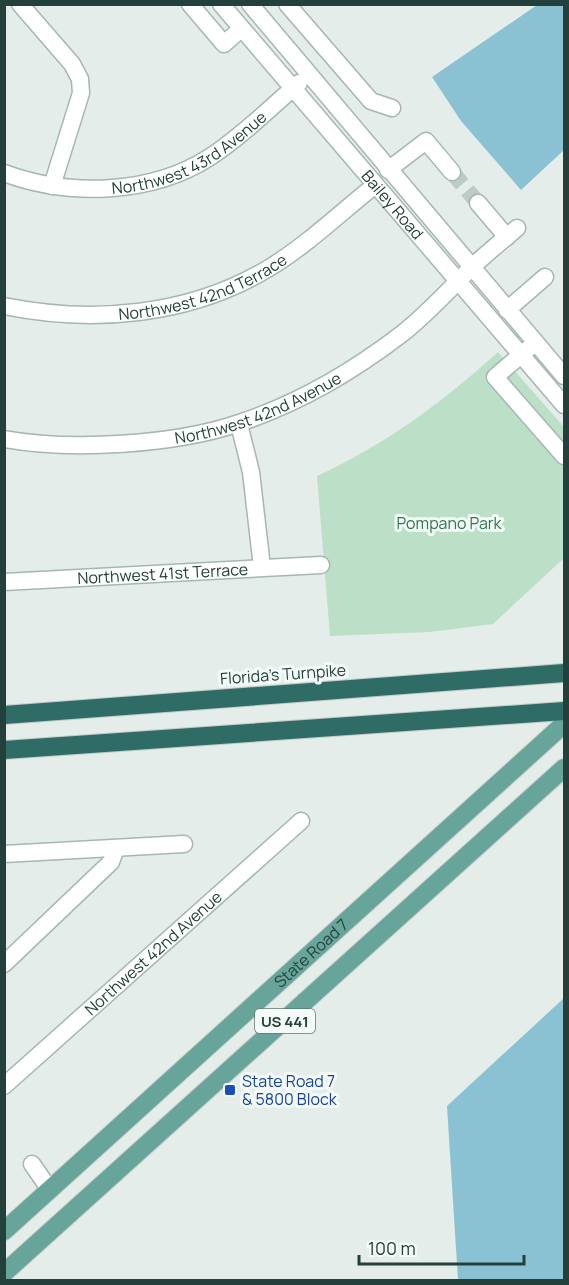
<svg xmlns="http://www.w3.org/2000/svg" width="569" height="1285" font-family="Manrope,sans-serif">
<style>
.green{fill:#bcdfc8}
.water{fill:#8bc2d3}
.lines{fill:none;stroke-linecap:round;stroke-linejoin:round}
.minor-tunnel{stroke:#bdcac7;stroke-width:16;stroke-dasharray:16 8;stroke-linecap:butt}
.minor-casing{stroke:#a6b6b2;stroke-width:19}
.major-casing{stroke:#c1cac8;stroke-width:20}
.highway-casing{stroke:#c1cac8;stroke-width:20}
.minor{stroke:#fff;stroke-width:16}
.major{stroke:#67a499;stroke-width:18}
.highway{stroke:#2e6c65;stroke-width:18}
.transit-dot{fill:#1a4fb4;stroke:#f4faf7;stroke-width:2}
.labels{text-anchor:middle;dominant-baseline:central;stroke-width:6;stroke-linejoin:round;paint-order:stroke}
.shield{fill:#f4faf7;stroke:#627873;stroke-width:1.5}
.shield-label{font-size:15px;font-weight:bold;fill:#23403a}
.street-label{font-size:16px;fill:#23403a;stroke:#f4faf7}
.park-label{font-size:16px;fill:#2c774f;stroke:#f4faf7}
.transit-label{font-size:16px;fill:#164399;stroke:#f4faf7;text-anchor:start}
</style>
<rect width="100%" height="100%" fill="#e4edea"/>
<path class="green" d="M498,352L564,427V558L493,624L430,632L330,636L317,476C387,444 441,403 498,352Z"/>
<g class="water">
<polygon points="537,5 564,5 564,150 521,190 461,121 432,77"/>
<polygon points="564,998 564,1280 458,1280 447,1106"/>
</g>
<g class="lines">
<polyline class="minor-tunnel" points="452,172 478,203"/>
<defs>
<g id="minor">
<polyline points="20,4 72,64 80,79 81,93 52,186"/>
<polyline points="190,4 224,44 241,29"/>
<path id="s1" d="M221,4L564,405"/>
<polyline points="250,4 564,376"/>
<polyline points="287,4 371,101 392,108"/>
<polyline points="388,170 426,141 452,172"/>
<path id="s2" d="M4,173C69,197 151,195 210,157C242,136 270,108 299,83"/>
<polyline points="478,203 507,237"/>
<path id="s3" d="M4,306C93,324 190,316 269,268C307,245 340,213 374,186"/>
<polyline points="507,310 545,277"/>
<polyline points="528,349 495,377 564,456"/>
<polyline points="239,424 251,472 262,567"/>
<path id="s4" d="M4,439C71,451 175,445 239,423C297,404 355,370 403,333C426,315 448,291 469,270C484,255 501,242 517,228"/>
<path id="s5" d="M4,582L321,565"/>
<polyline points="4,854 184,844"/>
<polyline points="4,964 111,862 116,848"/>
<path id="s6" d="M4,1086L301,821"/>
<polyline points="32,1164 50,1190"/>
</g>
<g id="major">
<path id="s7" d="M4,1231L564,724"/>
<polyline points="4,1273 564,768"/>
</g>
<g id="highway">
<polyline points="4,715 564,673"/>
<polyline points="4,750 564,711"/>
</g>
</defs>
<use href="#minor" class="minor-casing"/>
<use href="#major" class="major-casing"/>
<use href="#highway" class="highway-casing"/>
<use href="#minor" class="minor"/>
<use href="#major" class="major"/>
<use href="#highway" class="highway"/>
</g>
<rect class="transit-dot" x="224" y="1084" width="12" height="12" rx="3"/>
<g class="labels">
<rect class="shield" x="255" y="1009" width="60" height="24" rx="4.5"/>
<g class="shield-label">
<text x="285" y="1021">US 441</text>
</g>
<g class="street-label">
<text stroke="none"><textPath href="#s2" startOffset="196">Northwest 43rd Avenue</textPath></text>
<text stroke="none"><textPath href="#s1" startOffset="264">Bailey Road</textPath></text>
<text stroke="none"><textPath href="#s3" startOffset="204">Northwest 42nd Terrace</textPath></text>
<text stroke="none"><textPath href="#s4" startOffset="260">Northwest 42nd Avenue</textPath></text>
<text stroke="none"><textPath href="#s5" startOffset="159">Northwest 41st Terrace</textPath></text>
<text transform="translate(283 674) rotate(-4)">Florida's Turnpike</text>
<text stroke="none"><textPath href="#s6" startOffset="200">Northwest 42nd Avenue</textPath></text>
<text stroke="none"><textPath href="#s7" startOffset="414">State Road 7</textPath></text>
</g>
<g class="park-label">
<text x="449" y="523">Pompano Park</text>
</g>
<g class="transit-label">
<text x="242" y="1081">State Road 7<tspan x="242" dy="18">&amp; 5800 Block</tspan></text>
</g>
</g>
<rect width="569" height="1285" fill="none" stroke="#23403a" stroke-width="12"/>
<path d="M359 1255v9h165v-9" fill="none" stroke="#23403a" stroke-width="3"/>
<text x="368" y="1255" font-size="18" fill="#23403a" stroke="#f4faf7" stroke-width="4.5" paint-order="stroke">100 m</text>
</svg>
